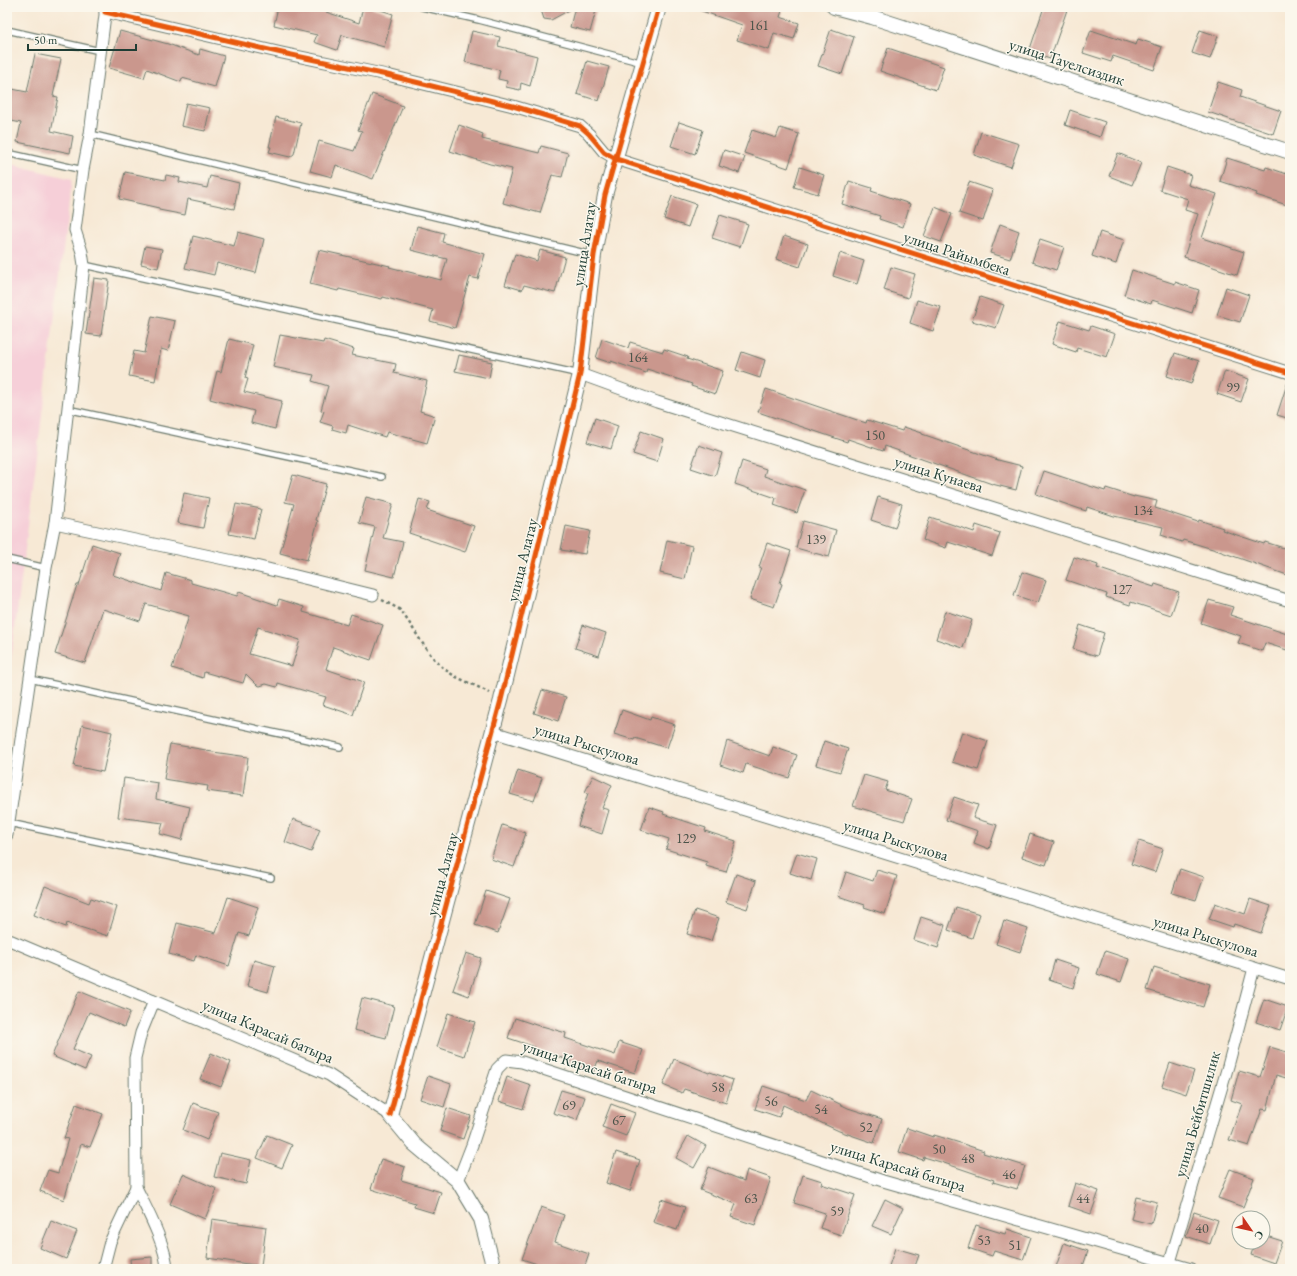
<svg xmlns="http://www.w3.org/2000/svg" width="1297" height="1276" font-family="'EB Garamond',serif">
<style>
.built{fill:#f6cfd8}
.building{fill:#ca978d;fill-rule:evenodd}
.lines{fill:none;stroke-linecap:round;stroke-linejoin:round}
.service-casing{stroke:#6b796c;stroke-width:8}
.minor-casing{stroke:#6b796c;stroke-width:13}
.tertiary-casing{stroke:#6b796c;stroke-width:16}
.path{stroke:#6b796c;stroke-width:2.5;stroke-dasharray:3 3;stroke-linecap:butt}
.service{stroke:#fff;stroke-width:5.5}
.minor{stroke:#fff;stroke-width:11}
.tertiary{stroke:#fff;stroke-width:14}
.cycleway-casing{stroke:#fbf7ec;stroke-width:8}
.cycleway{stroke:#e8590c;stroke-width:5}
.labels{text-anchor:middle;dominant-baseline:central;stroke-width:3;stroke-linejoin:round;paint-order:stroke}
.number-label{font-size:14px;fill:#4a544a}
.street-label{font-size:16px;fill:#1f3d34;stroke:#fbf7ec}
</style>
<rect width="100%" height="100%" fill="#fbf7ec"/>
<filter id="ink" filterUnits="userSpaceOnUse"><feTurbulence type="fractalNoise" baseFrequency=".025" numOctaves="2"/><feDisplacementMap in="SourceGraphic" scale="8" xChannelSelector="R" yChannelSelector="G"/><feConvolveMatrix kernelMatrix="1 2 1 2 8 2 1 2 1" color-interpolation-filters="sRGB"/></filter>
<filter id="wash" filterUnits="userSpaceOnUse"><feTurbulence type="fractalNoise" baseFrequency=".012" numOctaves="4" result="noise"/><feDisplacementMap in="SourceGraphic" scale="16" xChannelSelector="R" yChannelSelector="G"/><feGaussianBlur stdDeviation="0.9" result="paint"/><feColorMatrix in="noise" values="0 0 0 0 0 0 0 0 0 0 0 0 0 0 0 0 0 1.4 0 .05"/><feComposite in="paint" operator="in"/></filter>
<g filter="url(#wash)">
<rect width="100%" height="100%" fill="#f7e9d5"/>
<polygon class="built" points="7,163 72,179 7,691"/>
<g id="blocks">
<g class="building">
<polygon points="278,7 311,7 359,23 363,7 371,7 393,14 384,47 342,35 337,50 314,42 317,35 274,25"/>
<polygon points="540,7 597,7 590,32 570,27 575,7 551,20 544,19"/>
<polygon points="696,7 770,7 782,11 780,17 799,23 794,39 774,33 769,50 737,40 742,25 696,9"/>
<polygon points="1044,7 1068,7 1050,59 1029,52"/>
<polygon points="831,29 854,37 842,74 818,66"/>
<polygon points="1091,30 1136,45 1138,39 1162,47 1154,70 1113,56 1111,62 1083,53"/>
<polygon points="1200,30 1218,36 1210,59 1192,53"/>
<polygon points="120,31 168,44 199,55 200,49 224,56 215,87 182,78 181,82 147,69 144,78 109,68"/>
<polygon points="472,31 500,37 498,46 537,56 530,86 521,83 520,90 506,87 507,81 498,79 500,70 465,62"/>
<polygon points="888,48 944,67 936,90 880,71"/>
<polygon points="35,54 61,59 53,96 58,97 51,131 73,136 70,153 17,142 21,123 7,120 7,88 27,92"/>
<polygon points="587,61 609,67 599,101 577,94"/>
<polygon points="1218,82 1242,90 1240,97 1281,111 1273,134 1208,112"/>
<polygon points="372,94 403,106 373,179 336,165 332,177 310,171 319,141 354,151 362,131 358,130"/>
<polygon points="186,103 210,108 205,131 181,126"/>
<polygon points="1070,110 1105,122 1100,137 1065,125"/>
<polygon points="276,117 301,123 294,154 290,157 269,152 271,147 269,147"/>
<polygon points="679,122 703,130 695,154 671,146"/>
<polygon points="459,125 483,134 482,139 539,153 541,146 568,153 562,177 552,175 540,213 503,203 512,169 490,164 450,151"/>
<polygon points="780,128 799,134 788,168 744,153 752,130 776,138"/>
<polygon points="981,132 1019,144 1011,167 974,155"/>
<polygon points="724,150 745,157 739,173 719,166"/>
<polygon points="1118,153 1141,163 1132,185 1109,176"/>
<polygon points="1227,158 1265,170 1266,167 1290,175 1290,206 1256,195 1257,193 1220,181"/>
<polygon points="800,167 824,175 818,194 794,187"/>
<polygon points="1167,167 1191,175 1188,185 1217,194 1202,238 1244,252 1237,275 1184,257 1198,214 1185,210 1188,199 1160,190"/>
<polygon points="125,172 165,180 166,175 180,178 179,182 207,188 210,176 239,183 234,209 188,199 185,215 159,210 159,208 119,199"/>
<polygon points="849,181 872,188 871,191 910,204 903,227 879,219 880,216 842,204"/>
<polygon points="969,182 993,190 983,221 959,213"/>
<polygon points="672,196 696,204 688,227 664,219"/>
<polygon points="935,207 952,214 941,242 924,236"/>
<polygon points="720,215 748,224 740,247 712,238"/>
<polygon points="1000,224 1019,231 1010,259 990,253"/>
<polygon points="417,226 444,233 442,242 485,254 478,279 470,277 455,328 430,321 433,310 383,297 382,299 339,289 338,291 310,284 319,250 390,266 389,267 441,280 447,259 411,250"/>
<polygon points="238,232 264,239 256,273 217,263 214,275 185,268 193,236 234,246"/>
<polygon points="1100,232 1124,240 1116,264 1092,256"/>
<polygon points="784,236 808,244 800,267 776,259"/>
<polygon points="1040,239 1064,247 1056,270 1032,262"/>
<polygon points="145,246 162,249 158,268 141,264"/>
<polygon points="540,250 565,257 555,293 524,285 522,290 505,285 515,254 537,261"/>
<polygon points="840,253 864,261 857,284 833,276"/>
<polygon points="891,267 915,274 908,298 884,290"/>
<polygon points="1132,270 1175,284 1175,282 1199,290 1192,313 1152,300 1151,304 1124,295"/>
<polygon points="94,278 109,280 101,336 86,334"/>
<polygon points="1226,287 1249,295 1240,322 1217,315"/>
<polygon points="980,297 1004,305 996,328 972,321"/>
<polygon points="917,300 941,307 933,331 910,323"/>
<polygon points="152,316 175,321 168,351 161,349 155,381 129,376 134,351 144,353"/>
<polygon points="1060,321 1089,330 1091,326 1115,334 1107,357 1077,348 1076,352 1052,344"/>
<polygon points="280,335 323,343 324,340 354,349 352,355 396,364 394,373 427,381 420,411 435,416 427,443 387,432 385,437 348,425 346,433 332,429 333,426 320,422 324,411 321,410 328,386 312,381 314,375 273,367"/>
<polygon points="229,339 253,345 245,378 248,379 244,392 282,401 275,429 251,423 254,411 210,399 217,371 221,372"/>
<polygon points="602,339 628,348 630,342 663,352 664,349 688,357 687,359 723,371 715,394 691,386 692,384 647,369 646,373 611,361 611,363 596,358"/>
<polygon points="742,352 765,360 760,378 736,370"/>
<polygon points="1175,353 1199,361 1191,384 1167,376"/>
<polygon points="459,355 492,362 489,378 455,371"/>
<polygon points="1225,371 1249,379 1241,402 1217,394"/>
<polygon points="1288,381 1290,382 1290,419 1277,415"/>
<polygon points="766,389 866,423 867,420 902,431 904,427 922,433 922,434 998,460 1022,466 1016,490 992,484 885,446 883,451 848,439 847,442 758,412"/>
<polygon points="595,418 618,426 611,449 587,442"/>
<polygon points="641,431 664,439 657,462 633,454"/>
<polygon points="699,445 722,453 715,476 691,468"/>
<polygon points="742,461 766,469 764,476 805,490 797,513 774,505 776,498 735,484"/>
<polygon points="1044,471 1105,491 1106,488 1134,497 1134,496 1157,501 1155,508 1198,522 1199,520 1223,528 1222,530 1264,544 1265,542 1290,550 1290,576 1216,550 1183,540 1182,542 1161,535 1163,527 1114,516 1087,507 1086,511 1036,494"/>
<polygon points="293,475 326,484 316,520 318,521 307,560 280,553 294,504 285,502"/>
<polygon points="184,493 209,498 203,528 178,523"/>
<polygon points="366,497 393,504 383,538 403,542 394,577 365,570 375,527 359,523"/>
<polygon points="878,497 902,504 895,528 871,520"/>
<polygon points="419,499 430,502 427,510 474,526 465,552 409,533"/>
<polygon points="236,504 261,509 254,539 229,534"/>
<polygon points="930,517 974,532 976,525 1000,533 992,556 948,542 946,548 923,540"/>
<polygon points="803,521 836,530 829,557 796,548"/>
<polygon points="566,526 590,531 585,554 561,550"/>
<polygon points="667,540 692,546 685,579 660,573"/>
<polygon points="767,543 791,551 780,583 782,584 774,607 750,599 761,567 759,567"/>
<path d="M92,544L120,553L113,575L161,591L166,573L191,580V583L237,596L239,592L277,605L279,599L304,607L303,612L347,625L351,614L383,625L371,660L333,647L326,669L364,682L353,715L323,705L326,697L278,683L277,687L266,684L260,686L257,685L246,674L243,683L204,672L203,678L172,668L189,616L146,604L140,621L103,609L85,663L55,654L77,585H79ZM258,627L300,640L292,666L249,654Z"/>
<polygon points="1074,557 1098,565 1097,568 1154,587 1155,584 1179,592 1171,615 1131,602 1130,605 1106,597 1107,594 1066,580"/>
<polygon points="1022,572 1046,580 1038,603 1014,595"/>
<polygon points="1209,600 1233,607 1230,615 1290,635 1290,651 1265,643 1262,651 1238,643 1241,636 1201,623"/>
<polygon points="945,611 972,620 963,648 936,639"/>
<polygon points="583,625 606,633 599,656 575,648"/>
<polygon points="1080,625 1104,633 1097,656 1073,649"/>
<polygon points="542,690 566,697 558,721 534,713"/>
<polygon points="622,710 650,720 651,717 675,725 667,748 635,738 634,740 614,734"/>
<polygon points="82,725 112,732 103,772 74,766"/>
<polygon points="962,732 988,741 978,770 952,762"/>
<polygon points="727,741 770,756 773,747 797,755 789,778 746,764 743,773 720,765"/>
<polygon points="824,741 848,749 840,772 816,765"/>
<polygon points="170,744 206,750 206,751 248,757 243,796 207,791 208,786 164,779"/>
<polygon points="518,770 542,778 534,801 510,794"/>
<polygon points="864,775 888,782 885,790 912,799 904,821 853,806"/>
<polygon points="593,776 612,785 602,808 609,810 602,834 578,826 588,793 585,792"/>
<polygon points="124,778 158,783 156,799 190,807 182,840 160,834 163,823 118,817"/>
<polygon points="954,797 978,805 973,818 997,825 989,849 974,843 978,831 946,820"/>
<polygon points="649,807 664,812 663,814 706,828 705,831 736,841 726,872 706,866 707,862 666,849 669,839 641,830"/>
<polygon points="293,819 320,829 311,852 285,842"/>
<polygon points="502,825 526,833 514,867 491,859"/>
<polygon points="1030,834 1054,842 1046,865 1022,857"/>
<polygon points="1139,841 1163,849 1155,872 1131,864"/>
<polygon points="797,853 817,859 811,880 790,873"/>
<polygon points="1180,869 1204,877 1196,900 1172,893"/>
<polygon points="877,870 897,876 885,914 864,907 865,905 838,896 846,872 873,881"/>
<polygon points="736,874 756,881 747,909 726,902"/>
<polygon points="45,886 89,903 91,898 117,907 108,936 67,923 66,927 34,915"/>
<polygon points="486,891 510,899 498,933 475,925"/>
<polygon points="228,897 258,907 249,936 239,933 229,966 196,955 194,961 169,954 177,923 216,933"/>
<polygon points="1250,899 1271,906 1261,933 1234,924 1233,927 1209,919 1215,903 1245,914"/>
<polygon points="956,907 980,914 972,938 948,930"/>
<polygon points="695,910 719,918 711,941 687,934"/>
<polygon points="921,917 945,925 938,948 914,940"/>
<polygon points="1004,921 1028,929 1020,952 996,944"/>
<polygon points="1105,951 1129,959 1121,982 1097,974"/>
<polygon points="466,953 481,958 469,996 453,990"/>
<polygon points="254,960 275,966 268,992 247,986"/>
<polygon points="1055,960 1079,968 1073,988 1049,980"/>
<polygon points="1154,967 1210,984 1203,1007 1147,990"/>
<polygon points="79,991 130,1012 124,1027 89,1012 73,1049 91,1057 85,1070 52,1056"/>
<polygon points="362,998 394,1006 386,1038 354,1030"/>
<polygon points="1264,999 1288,1007 1280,1030 1256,1022"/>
<polygon points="448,1013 475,1022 464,1056 437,1047"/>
<polygon points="515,1018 542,1027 542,1026 566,1033 565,1038 615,1055 619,1042 643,1050 635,1073 598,1061 593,1073 570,1066 571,1061 535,1049 535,1047 508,1038"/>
<polygon points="1270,1047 1290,1053 1290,1066 1286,1078 1276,1075 1267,1110 1262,1109 1249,1146 1229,1140 1242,1104 1231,1100 1239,1071 1260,1077"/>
<polygon points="211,1053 231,1062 221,1087 200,1079"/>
<polygon points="674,1059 709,1073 710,1072 733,1080 726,1103 684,1089 682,1093 663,1085"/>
<polygon points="1170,1063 1194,1071 1186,1094 1162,1086"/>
<polygon points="428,1076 451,1084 444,1107 420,1099"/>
<polygon points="507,1077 531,1085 523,1109 499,1101"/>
<polygon points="763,1086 806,1100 811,1090 848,1108 882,1119 874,1143 839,1131 783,1105 779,1117 755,1109"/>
<polygon points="561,1090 585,1097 577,1120 553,1113"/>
<polygon points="193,1103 218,1112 207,1140 183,1130"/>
<polygon points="76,1104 103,1114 90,1147 81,1144 64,1200 40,1191 48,1170 58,1173 68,1139 64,1138"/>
<polygon points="611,1104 635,1113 626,1136 602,1127"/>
<polygon points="447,1108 471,1116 463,1139 440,1131"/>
<polygon points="907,1128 933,1137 934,1135 960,1143 984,1151 983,1153 1025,1166 1017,1189 993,1182 994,1180 944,1163 924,1157 923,1160 899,1152"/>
<polygon points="267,1135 292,1145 282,1168 257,1158"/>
<polygon points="688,1136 706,1146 694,1168 676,1158"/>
<polygon points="616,1152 640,1160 630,1191 606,1183"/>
<polygon points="220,1153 251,1160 246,1184 214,1177"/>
<polygon points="381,1159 405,1167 401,1180 441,1192 434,1213 414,1207 415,1203 371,1189"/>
<polygon points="709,1167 744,1181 747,1170 771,1178 755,1225 731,1217 736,1204 700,1190"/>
<polygon points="1230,1169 1254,1178 1243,1207 1218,1198"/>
<polygon points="183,1174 217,1189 205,1219 170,1204"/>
<polygon points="803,1175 822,1181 821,1184 855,1195 841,1235 820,1228 825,1213 794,1203"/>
<polygon points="1075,1183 1099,1191 1091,1214 1068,1206"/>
<polygon points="1136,1197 1157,1202 1151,1224 1131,1219"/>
<polygon points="661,1199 685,1207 677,1230 653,1222"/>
<polygon points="885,1199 903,1208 891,1234 872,1226"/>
<polygon points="541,1207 564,1215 555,1242 589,1254 584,1269 558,1269 546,1265 546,1267 522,1259"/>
<polygon points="1194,1212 1218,1220 1210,1244 1186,1236"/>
<polygon points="212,1219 266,1227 261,1266 207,1258"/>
<polygon points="51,1221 77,1231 66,1259 40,1248"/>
<polygon points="976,1225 1005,1234 1007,1229 1031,1237 1023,1260 994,1251 992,1256 968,1248"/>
<polygon points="1263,1235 1282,1241 1274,1263 1251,1255 1255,1242 1263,1242"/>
<polygon points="1064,1243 1088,1251 1082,1269 1064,1269 1056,1267"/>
<polygon points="895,1248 919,1255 914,1269 888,1269"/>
<polygon points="152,1257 152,1269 131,1269 130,1259"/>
</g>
</g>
</g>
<g filter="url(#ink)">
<use href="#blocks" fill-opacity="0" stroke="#6b796c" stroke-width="1"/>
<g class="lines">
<defs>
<g id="service">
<polyline points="422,7 479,20 643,63"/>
<polyline points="7,30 100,51"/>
<polyline points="90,134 593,255"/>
<polyline points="7,153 83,170"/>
<polyline points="84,265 580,374"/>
<polyline points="67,409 382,477"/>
<polyline points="7,559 46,568"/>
<polyline points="30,679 340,747"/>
<polyline points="9,823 271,878"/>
</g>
<g id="minor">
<polyline points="105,12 282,53 387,75 513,106 580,126 589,134 604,152 616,159 1290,373"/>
<polyline points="580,374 657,402 1290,601"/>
<polyline points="55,523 243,563 373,595"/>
<polyline points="493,732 1290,979"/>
<polyline points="7,835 46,568 55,523 84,265 82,252 75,230 83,170 90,134 106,7"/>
<polyline points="7,939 329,1075 390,1115"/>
<polyline points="458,1181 472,1145 497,1069 506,1060 522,1062 883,1181 1191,1269"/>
<path d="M136,1187C147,1210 166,1245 167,1269"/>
<polyline points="103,1269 110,1242 136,1187 135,1058 141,1033 154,1001"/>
<polyline points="1168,1269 1228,1066 1254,968"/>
</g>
<g id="tertiary">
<polyline points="834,7 872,17 1290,152"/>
<polyline points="494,1269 481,1219 458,1181 414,1144 390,1115 501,700 580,374 594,255 605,195 659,7"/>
</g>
</defs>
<use href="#service" class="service-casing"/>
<use href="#minor" class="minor-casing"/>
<use href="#tertiary" class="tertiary-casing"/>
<path class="path" d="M382,600L399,609L403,614C418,634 429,659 450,673C461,681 477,685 489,693"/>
<use href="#service" class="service"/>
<use href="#minor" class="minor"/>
<use href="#tertiary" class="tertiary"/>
<defs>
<g id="cycleway">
<polyline points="105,12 282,53 387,75 513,106 580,126 589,134 604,152 616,159 1290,373"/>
<polyline points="390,1115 501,700 580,374 594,255 605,195 659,7"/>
</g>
</defs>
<use href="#cycleway" class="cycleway-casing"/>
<use href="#cycleway" class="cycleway"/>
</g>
</g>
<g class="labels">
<g class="number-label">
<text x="759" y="25">161</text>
<text x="638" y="357">164</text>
<text x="1233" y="387">99</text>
<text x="875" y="435">150</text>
<text x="1143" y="510">134</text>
<text x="816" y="539">139</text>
<text x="1122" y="589">127</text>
<text x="686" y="838">129</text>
<text x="718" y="1087">58</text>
<text x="771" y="1101">56</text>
<text x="569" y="1105">69</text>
<text x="821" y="1109">54</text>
<text x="619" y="1120">67</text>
<text x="866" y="1127">52</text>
<text x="939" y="1149">50</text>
<text x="968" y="1158">48</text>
<text x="1009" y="1174">46</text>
<text x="751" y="1198">63</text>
<text x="1083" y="1198">44</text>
<text x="837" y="1211">59</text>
<text x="1202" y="1228">40</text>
<text x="984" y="1240">53</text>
<text x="1015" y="1245">51</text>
</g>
<g class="street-label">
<text transform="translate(1067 62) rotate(18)">улица Тауелсиздик</text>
<text transform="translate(584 244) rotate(-81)">улица Алатау</text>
<text transform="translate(957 253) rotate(18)">улица Райымбека</text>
<text transform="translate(939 474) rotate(17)">улица Кунаева</text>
<text transform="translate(522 560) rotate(-76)">улица Алатау</text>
<text transform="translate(587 744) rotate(17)">улица Рыскулова</text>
<text transform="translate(896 840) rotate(17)">улица Рыскулова</text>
<text transform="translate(442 874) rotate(-75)">улица Алатау</text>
<text transform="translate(1206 936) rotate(17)">улица Рыскулова</text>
<text transform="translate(268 1031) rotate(23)">улица Карасай батыра</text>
<text transform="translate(590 1067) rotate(18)">улица Карасай батыра</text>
<text transform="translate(1197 1114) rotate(-74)">улица Бейбитшилик</text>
<text transform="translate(898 1166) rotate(17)">улица Карасай батыра</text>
</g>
</g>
<rect width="1297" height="1276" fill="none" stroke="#fbf7ec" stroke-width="24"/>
<g transform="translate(1251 1230) rotate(124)"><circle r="19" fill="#fbf7ec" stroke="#a3ada2"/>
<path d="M0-3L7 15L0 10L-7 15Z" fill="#c8321e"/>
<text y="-6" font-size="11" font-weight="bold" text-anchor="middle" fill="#1f3d34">С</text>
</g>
<path d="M28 44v6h108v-6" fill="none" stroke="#1f3d34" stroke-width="2"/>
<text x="34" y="44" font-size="12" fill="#1f3d34" stroke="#fbf7ec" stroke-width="3" paint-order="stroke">50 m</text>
</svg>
